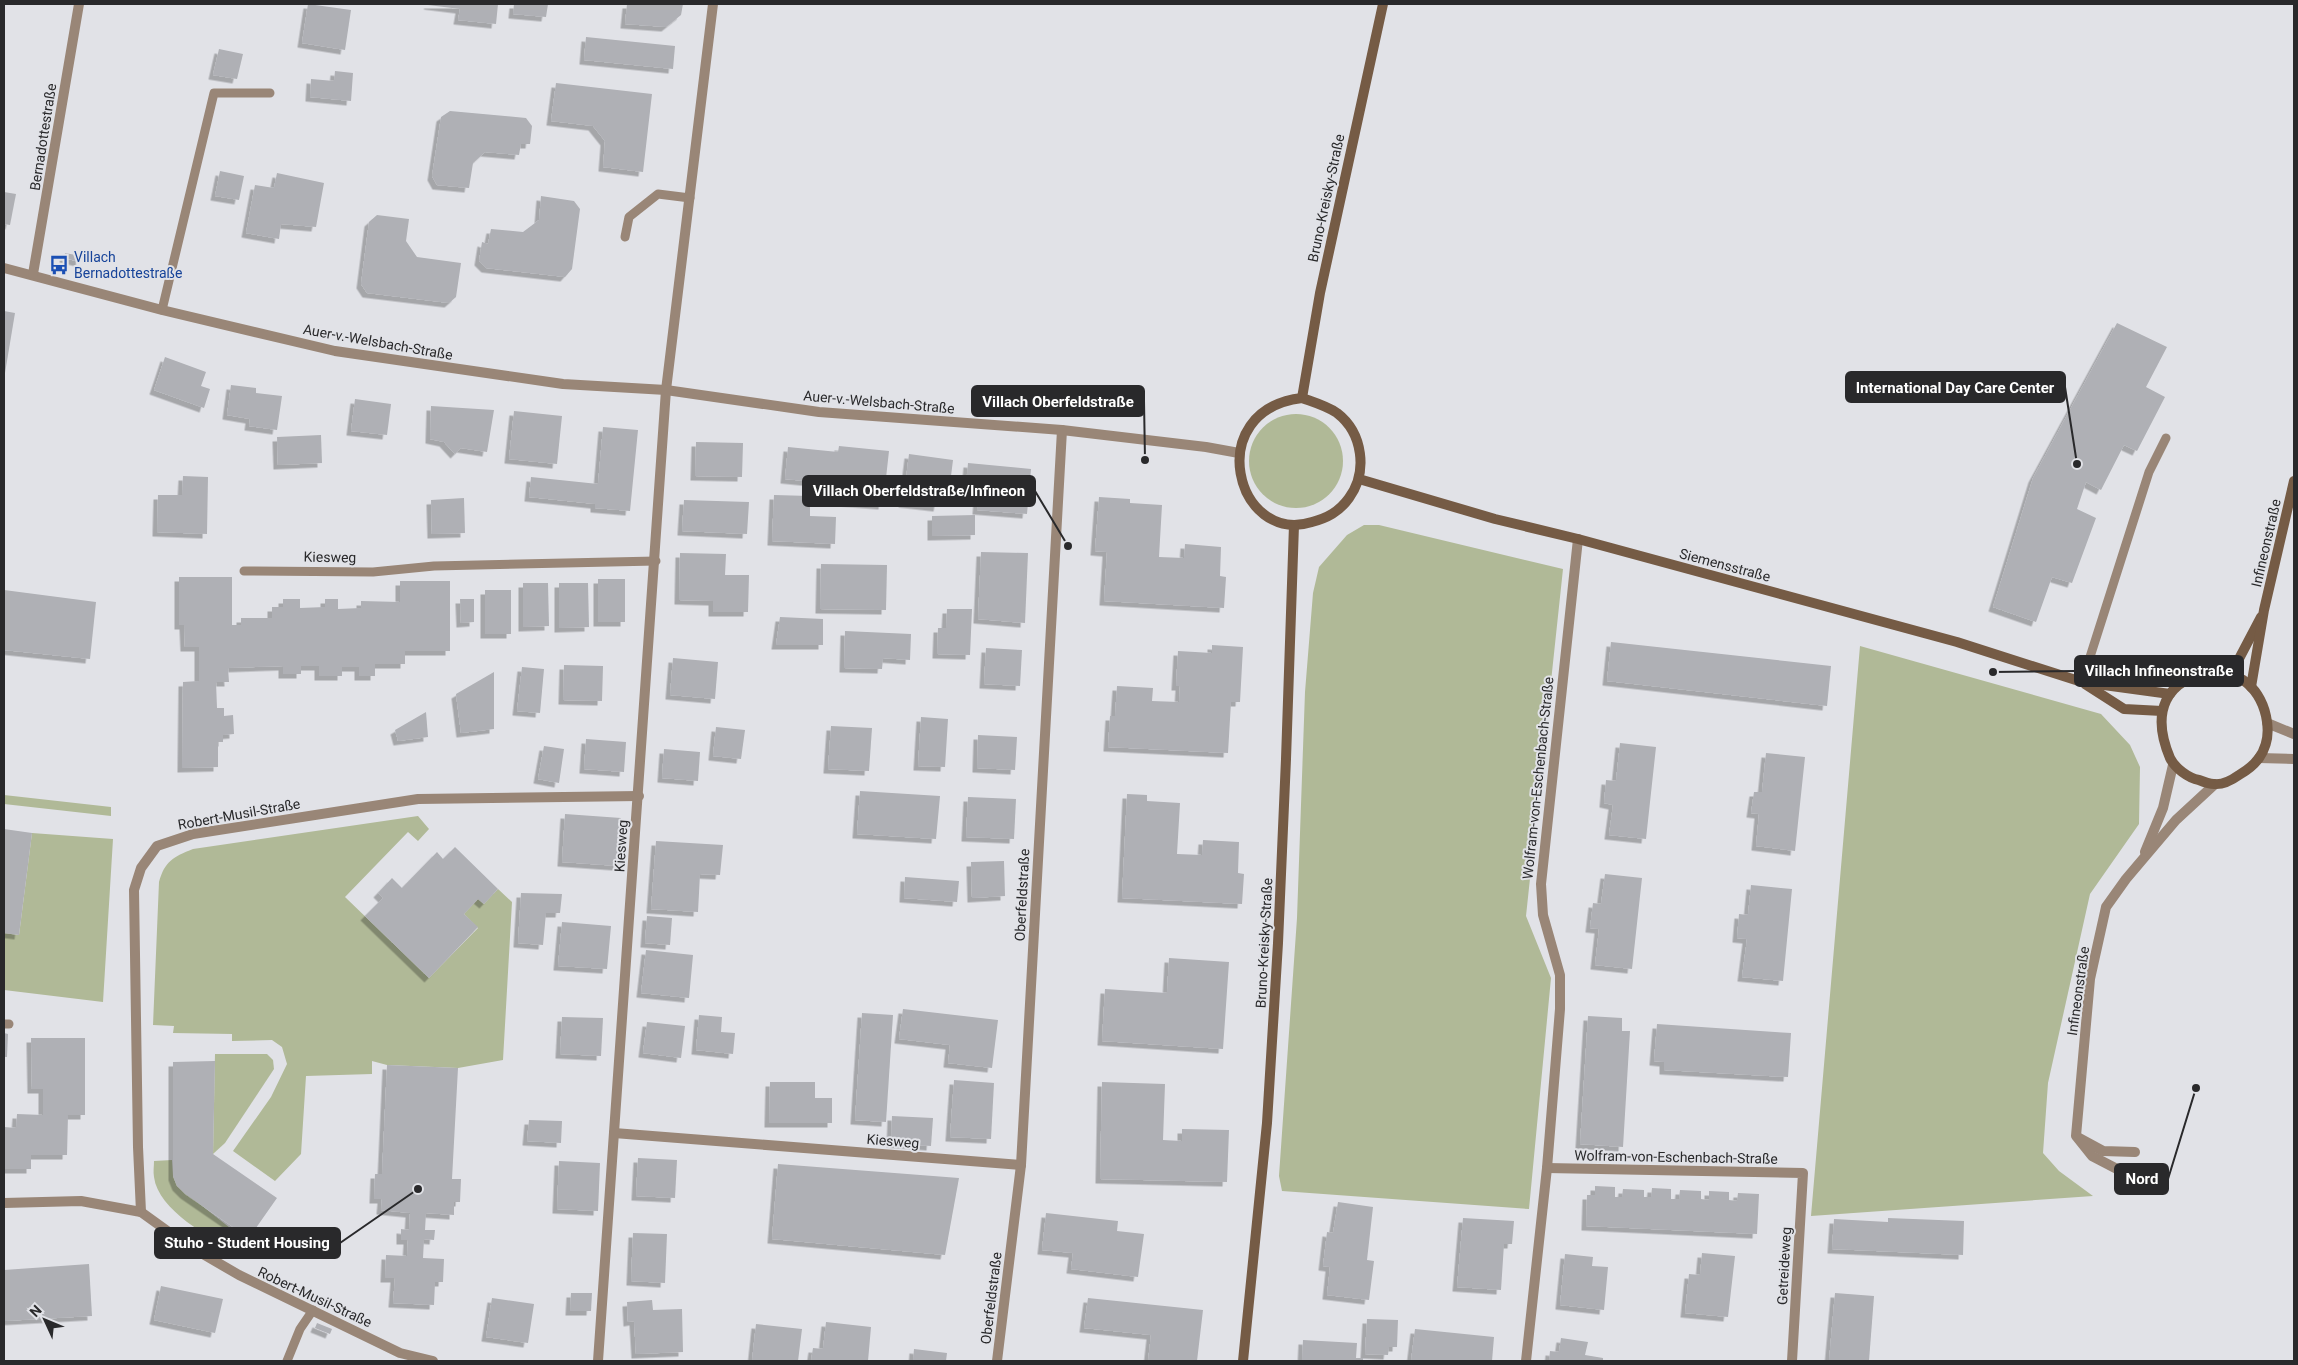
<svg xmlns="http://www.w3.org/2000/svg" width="2298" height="1365" font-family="Roboto,sans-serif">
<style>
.green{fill:#b0b997}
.building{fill:#afb0b5;filter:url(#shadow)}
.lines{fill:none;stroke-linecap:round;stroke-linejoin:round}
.lane{stroke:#998677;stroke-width:9}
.street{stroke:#998677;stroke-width:10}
.secondary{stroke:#755b45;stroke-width:10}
.labels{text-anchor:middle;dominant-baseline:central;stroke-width:4;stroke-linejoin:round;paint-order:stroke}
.street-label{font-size:14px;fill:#29292b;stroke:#e1e2e7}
.transit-label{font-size:14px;fill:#164399;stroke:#e1e2e7;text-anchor:start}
.leader{fill:none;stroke:#29292b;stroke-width:2}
.callout-dot{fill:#29292b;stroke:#e1e2e7;stroke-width:2}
.callout{fill:#29292b;stroke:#29292b;stroke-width:2}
.callout-label{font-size:15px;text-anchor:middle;font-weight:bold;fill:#fff}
</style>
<defs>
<filter id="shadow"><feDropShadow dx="-4.5" dy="4.5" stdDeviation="0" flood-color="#0004"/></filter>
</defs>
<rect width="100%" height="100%" fill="#e1e2e7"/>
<g class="green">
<circle cx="1296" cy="461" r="47"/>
<polygon points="1364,525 1379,525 1563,569 1526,916 1551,978 1529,1209 1282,1191 1279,1176 1297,918 1305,692 1313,593 1319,567 1347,535"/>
<polygon points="1860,646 2101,714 2130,745 2140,767 2139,824 2090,894 2048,1083 2043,1153 2059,1171 2093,1196 1811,1216"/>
<polygon points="4,795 111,807 111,816 4,804"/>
<path d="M418,816L429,829L418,841L408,832L345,897L429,978L478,928L464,914L478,899L484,904L498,889L512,902L503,1060L458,1068L387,1065L372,1061V1074L306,1076L301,1154L275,1181L233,1151L271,1097L287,1064L282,1047L272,1040L232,1041V1034L173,1033L174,1026L153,1025L159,882C165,861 173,857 193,849Z"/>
<polygon points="32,833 113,839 103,1002 4,990 4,933 19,935"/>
<polygon points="215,1054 267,1054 273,1060 274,1069 225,1143 213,1154"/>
<path d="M172,1160L173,1176L177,1186L244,1239L236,1252C210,1238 158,1210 154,1177C153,1172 154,1166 154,1161Z"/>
</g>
<g class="building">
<polygon points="308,4 351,10 345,50 302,43"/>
<polygon points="429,4 498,4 496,24 458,20 460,9 428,5"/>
<polygon points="514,4 548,4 546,17 513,14"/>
<polygon points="627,4 683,4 681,15 666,27 625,24"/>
<polygon points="586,37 675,46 673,69 584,60"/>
<polygon points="219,49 243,54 237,79 213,75"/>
<polygon points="335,71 353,73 351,101 310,97 311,79 334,81"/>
<polygon points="556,83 652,94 643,172 603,167 605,141 593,126 551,121"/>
<polygon points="450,111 526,118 532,126 530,144 521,144 519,155 485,152 473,163 469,188 437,185 432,176 441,117"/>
<polygon points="220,171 244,176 239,200 215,196"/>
<polygon points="277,173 324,183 316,227 281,224 279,239 246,233 255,185 274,188"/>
<polygon points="4,192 16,194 10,225 4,224"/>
<polygon points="541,196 574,201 580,209 572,269 565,277 486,268 479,261 482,242 488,244 491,229 523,232 539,220"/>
<polygon points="377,215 409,219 406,241 417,257 461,263 456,297 449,303 367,293 361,284 369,222"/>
<polygon points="65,253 81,256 80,262 64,258"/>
<polygon points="4,311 15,313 5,373 4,372"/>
<polygon points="2117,323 2167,347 2146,387 2165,397 2137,451 2124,445 2101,490 2086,482 2077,509 2096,518 2072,583 2052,577 2036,622 1993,607 2033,478"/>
<polygon points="165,357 206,372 201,386 210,389 204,408 154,390"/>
<polygon points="231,385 256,388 256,393 282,396 277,430 249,426 250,419 227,415"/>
<polygon points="355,399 391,404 387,435 351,431"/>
<polygon points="431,406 494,410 487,452 461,448 455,454 444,442 430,439"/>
<polygon points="514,411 562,416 557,464 509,459"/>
<polygon points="603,427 638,430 630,511 595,508 595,504 529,497 531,477 598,484"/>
<polygon points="321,435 322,463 278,465 277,437"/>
<polygon points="696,442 743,443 742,477 695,476"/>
<polygon points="839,446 889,451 883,505 833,501 835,484 785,479 788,447 838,452"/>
<polygon points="909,454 953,460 949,492 941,491 938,507 903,503"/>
<polygon points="968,463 1031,469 1027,514 977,510 978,498 965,497"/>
<polygon points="183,476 208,477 207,534 157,532 158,495 182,495"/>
<polygon points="774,495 810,496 810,516 836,517 835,544 772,541"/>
<polygon points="1099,497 1130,499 1130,503 1162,505 1159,557 1184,558 1185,544 1221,547 1220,576 1226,577 1224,608 1104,601 1107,552 1095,551"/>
<polygon points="464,498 465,533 432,534 431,500"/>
<polygon points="684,500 749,502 747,534 682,531"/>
<polygon points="975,515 975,535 932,536 932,516"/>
<polygon points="981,552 1028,553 1025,623 978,619"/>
<polygon points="680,553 726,554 725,575 749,575 748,612 713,612 713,601 679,600"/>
<polygon points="821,564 887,565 886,610 820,609"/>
<polygon points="179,577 232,577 232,625 241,625 241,618 272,618 272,607 283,607 283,599 300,599 300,608 325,607 325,599 338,599 338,609 361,608 361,601 400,602 400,581 450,581 450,651 405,651 405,664 375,664 375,676 359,676 359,667 342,667 342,676 319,676 319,666 301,666 301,674 283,674 283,666 228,668 229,682 216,682 217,708 224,708 224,716 233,715 234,734 223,735 223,742 218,742 218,767 182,768 183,682 199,681 199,647 185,647 184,625 179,625"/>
<rect x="598" y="579" width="27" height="43"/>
<polygon points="523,583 548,583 549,626 523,627"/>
<polygon points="559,583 588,583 589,627 559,628"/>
<polygon points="4,590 96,602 90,659 4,650"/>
<rect x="485" y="590" width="26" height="44"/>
<polygon points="460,599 474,599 474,622 461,623"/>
<polygon points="947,609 972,609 970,655 937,654 938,628 946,628"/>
<polygon points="780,617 823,619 823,645 776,645"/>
<polygon points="845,631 911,634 910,660 883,658 882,669 844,668"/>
<polygon points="1611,642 1831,666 1827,706 1607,681"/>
<polygon points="1212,645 1243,647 1240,702 1231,702 1228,753 1108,747 1110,716 1115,716 1117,686 1153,688 1152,701 1179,702 1180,686 1176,686 1178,651 1212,653"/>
<polygon points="986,648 1022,650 1020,686 984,684"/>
<polygon points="673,658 718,662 715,699 670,695"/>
<polygon points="564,665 603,666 602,701 563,700"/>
<polygon points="522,667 544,669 540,713 517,711"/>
<polygon points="494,672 494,729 461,733 456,694"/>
<polygon points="426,712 428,737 398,741 395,730"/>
<polygon points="921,717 948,719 945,767 918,766"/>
<polygon points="831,726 872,728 869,771 828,769"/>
<polygon points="716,727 745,730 741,759 713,756"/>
<polygon points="978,735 1017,737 1015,770 977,768"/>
<polygon points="586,739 626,742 624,772 584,769"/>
<polygon points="1620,743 1656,747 1646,839 1609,835 1613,805 1604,803 1606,780 1616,781"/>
<polygon points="544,746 564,749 559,783 538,779"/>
<polygon points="664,749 700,752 698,781 662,778"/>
<polygon points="1766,753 1805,757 1795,851 1756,846 1759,814 1751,813 1754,792 1762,792"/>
<polygon points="860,791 940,796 936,839 857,834"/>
<polygon points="1127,794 1147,795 1147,801 1180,803 1177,854 1202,855 1203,840 1239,842 1238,873 1244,874 1242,904 1122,898"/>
<polygon points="968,797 1016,799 1014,839 966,837"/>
<polygon points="565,814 621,818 618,866 562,862"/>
<polygon points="4,829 32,833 19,935 4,933"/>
<polygon points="656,841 723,845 720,875 700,874 698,912 651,909"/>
<polygon points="455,847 498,889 484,904 478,899 464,914 478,927 429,978 365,916 383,898 378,893 392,878 402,888 437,852 443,859"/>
<polygon points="1004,861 1005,896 972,898 971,862"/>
<polygon points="1605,874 1642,878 1632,969 1595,965 1599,929 1590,928 1593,903 1601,904"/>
<polygon points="905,877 959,881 957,902 904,898"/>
<polygon points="1751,885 1792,889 1783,981 1742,977 1747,939 1737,938 1739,914 1748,915"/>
<polygon points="521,893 562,894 560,913 546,913 543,945 518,943"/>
<polygon points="647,916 672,918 670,945 645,943"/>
<polygon points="562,922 611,926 607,969 558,966"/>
<polygon points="646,950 693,955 689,998 641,993"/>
<polygon points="1169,958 1229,962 1223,1049 1102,1041 1105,989 1167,993"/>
<polygon points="903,1009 998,1020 992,1068 948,1063 950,1045 899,1039"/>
<polygon points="862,1013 893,1015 886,1122 855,1120"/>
<polygon points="699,1015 722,1017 721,1032 735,1033 733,1054 696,1050"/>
<polygon points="1588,1016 1622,1018 1622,1031 1630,1031 1623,1147 1580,1144"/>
<polygon points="562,1017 603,1018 601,1056 560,1054"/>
<polygon points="647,1022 685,1026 681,1058 643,1053"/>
<polygon points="1657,1024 1791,1033 1788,1077 1664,1070 1664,1062 1654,1061"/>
<polygon points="4,1033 8,1034 7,1057 4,1057"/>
<polygon points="31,1038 85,1038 85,1115 68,1115 67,1155 31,1155 31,1169 4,1169 4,1127 16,1128 17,1114 43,1115 43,1089 32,1089"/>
<polygon points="215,1061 213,1154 277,1198 249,1238 185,1194 177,1186 173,1176 173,1062"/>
<polygon points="387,1065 458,1068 452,1179 461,1179 460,1202 454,1202 454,1215 426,1213 425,1230 435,1230 434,1240 424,1239 423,1258 444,1259 443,1282 435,1282 434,1305 393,1303 395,1278 385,1278 386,1255 407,1256 408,1240 401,1240 401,1229 409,1230 410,1213 381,1210 382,1199 374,1199 375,1174 382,1174"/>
<polygon points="954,1080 994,1083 991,1139 950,1137"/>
<polygon points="770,1082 815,1082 815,1098 832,1098 832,1123 769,1123"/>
<polygon points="1102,1082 1165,1084 1163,1140 1182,1141 1182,1129 1229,1130 1227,1182 1100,1179"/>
<polygon points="892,1116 933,1118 931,1146 891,1143"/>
<polygon points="529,1120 562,1121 561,1143 527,1141"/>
<polygon points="638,1158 677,1160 675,1198 636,1196"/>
<polygon points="559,1161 600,1163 598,1211 557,1209"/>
<polygon points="778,1164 959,1178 945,1255 772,1239"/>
<polygon points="1595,1186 1615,1187 1615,1197 1622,1197 1623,1189 1644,1190 1644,1197 1651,1197 1652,1188 1671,1189 1671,1199 1679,1199 1680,1190 1701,1191 1701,1199 1709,1200 1709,1191 1729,1192 1729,1200 1737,1201 1738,1193 1759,1194 1757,1234 1586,1226 1587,1195 1595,1195"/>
<polygon points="1338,1202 1373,1207 1367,1260 1374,1261 1369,1300 1327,1295 1330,1267 1323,1266 1327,1232 1333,1233"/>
<polygon points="1046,1213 1118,1221 1117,1231 1144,1234 1138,1277 1071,1269 1073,1253 1042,1250"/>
<polygon points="1463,1218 1514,1221 1512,1244 1504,1244 1501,1290 1457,1287"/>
<polygon points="1888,1218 1964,1221 1963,1255 1832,1249 1834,1219 1888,1222"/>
<polygon points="633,1233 667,1234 665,1283 631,1281"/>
<polygon points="1702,1253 1735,1256 1728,1317 1685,1313 1689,1274 1700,1275"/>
<polygon points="1565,1254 1593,1257 1592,1266 1608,1267 1604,1310 1560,1305"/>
<polygon points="89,1264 92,1316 4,1321 4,1270"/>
<polygon points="161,1286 223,1299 215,1333 154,1320"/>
<polygon points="571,1293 592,1293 591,1311 570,1311"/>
<polygon points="1835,1293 1874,1296 1869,1361 1829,1361"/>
<polygon points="492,1298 534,1304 528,1343 486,1337"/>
<polygon points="1088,1298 1203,1310 1197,1361 1148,1361 1151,1335 1084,1328"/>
<polygon points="652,1300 653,1310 682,1309 683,1352 636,1354 634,1321 628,1322 627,1302"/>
<polygon points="1367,1319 1398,1320 1397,1347 1389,1347 1388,1355 1365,1354"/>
<polygon points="826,1322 871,1327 868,1361 811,1361 813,1348 823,1349"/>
<polygon points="317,1323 332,1329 330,1334 315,1328"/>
<polygon points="756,1324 802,1329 798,1361 752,1361"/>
<polygon points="1415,1329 1494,1337 1492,1361 1411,1361"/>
<polygon points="1561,1338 1588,1342 1585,1355 1603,1358 1603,1361 1549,1361 1550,1351 1559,1352"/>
<polygon points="1303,1340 1357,1343 1356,1358 1363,1358 1363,1361 1302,1361"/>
<polygon points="914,1349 947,1353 946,1361 913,1361"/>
</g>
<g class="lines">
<g class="lane">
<polyline points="625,237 629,217 658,194 690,198"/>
<polyline points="162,310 214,93 270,93"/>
<polyline points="244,571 373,572 434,566 656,561"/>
<polyline points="2082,682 2149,472 2166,438"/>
<polyline points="4,1024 9,1024"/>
<polyline points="287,1361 300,1329 313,1310"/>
</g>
<g class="street">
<polyline points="4,268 162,310 335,351 563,384 666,390 819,412 1062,430 1206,447 1239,453"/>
<polyline points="33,274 79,4"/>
<polyline points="2267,723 2294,734"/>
<polyline points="2259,758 2294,759"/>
<polyline points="2145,852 2163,808 2173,765"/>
<polyline points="614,1133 1021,1165"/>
<polyline points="2079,1138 2103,1151 2135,1152"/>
<polyline points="1547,1168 1803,1173 1792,1361"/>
<polyline points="2117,1169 2092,1156 2076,1136 2090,979 2106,907 2126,879 2176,820 2215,784"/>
<polyline points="4,1203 81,1201 141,1212 184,1243 239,1275 400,1353 433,1361"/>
<polyline points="141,1212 138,1147 134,890 141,868 157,846 193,834 418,799 639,796"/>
<polyline points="598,1361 666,390 713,4"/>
<polyline points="997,1361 1021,1165 1062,430"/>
<polyline points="1526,1361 1547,1168 1560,1009 1560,975 1543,915 1541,884 1578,539"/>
</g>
<g class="secondary">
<polyline points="1302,398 1320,293 1383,4"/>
<path d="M1302,398C1313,402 1327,406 1337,413C1363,433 1368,472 1349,498C1339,512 1327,518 1312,522C1236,546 1201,410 1302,398Z"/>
<polyline points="1359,479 1495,519 1578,539 1957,642 2082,682 2170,694"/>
<path d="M2214,671C2224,673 2234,674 2243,680C2266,696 2276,734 2259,758C2254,765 2246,771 2239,775C2232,780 2223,785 2214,784C2209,784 2204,782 2199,780C2188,778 2175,768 2170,758C2151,713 2164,679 2214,671Z"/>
<polyline points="2231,674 2261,617"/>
<polyline points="2085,684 2124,709 2162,711"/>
<polyline points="2251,687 2264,610 2294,481"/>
<polyline points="1243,1361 1267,1123 1278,943 1286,759 1294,525"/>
</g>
</g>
<defs>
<symbol id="bus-bare" viewBox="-9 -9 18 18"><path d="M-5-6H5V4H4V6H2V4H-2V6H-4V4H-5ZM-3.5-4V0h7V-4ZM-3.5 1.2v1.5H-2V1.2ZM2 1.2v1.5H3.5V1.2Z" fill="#1a4fb4" stroke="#e1e2e7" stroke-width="2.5" paint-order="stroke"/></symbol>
</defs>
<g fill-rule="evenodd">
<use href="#bus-bare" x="45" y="251" width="28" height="28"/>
</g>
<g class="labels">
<g class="street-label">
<text transform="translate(43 137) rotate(-81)">Bernadottestraße</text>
<text transform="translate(1326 198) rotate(-78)">Bruno-Kreisky-Straße</text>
<text transform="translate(378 342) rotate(10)">Auer-v.-Welsbach-Straße</text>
<text transform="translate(879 402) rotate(5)">Auer-v.-Welsbach-Straße</text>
<text transform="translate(2266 543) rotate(-77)">Infineonstraße</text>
<text transform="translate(330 557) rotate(1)">Kiesweg</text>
<text transform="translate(1725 565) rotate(15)">Siemensstraße</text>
<text transform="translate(1538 778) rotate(-84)">Wolfram-von-Eschenbach-Straße</text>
<text transform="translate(239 814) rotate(-10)">Robert-Musil-Straße</text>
<text transform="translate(621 846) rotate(-86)">Kiesweg</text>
<text transform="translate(1022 895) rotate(-87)">Oberfeldstraße</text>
<text transform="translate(1264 943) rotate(-87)">Bruno-Kreisky-Straße</text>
<text transform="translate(2078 991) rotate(-82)">Infineonstraße</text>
<text transform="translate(893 1141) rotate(5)">Kiesweg</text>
<text transform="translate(1676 1157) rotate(1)">Wolfram-von-Eschenbach-Straße</text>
<text transform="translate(1784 1266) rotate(-87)">Getreideweg</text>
<text transform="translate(315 1297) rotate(25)">Robert-Musil-Straße</text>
<text transform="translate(991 1298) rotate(-83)">Oberfeldstraße</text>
</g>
<g class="transit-label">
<text x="74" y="257">Villach<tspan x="74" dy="16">Bernadottestraße</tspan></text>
</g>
</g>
<path class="leader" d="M2077 464L2065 387M1145 460L1144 401M1068 546L1035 491M1993 672L2075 671M2196 1088L2168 1179M418 1189L340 1243"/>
<g class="callout-dot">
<circle cx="2077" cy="464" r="5"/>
<circle cx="1145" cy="460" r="5"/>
<circle cx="1068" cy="546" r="5"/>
<circle cx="1993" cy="672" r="5"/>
<circle cx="2196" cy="1088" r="5"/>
<circle cx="418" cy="1189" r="5"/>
</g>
<g class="callout">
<rect x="1846" y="372" width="219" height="30" rx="5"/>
<rect x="972" y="386" width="172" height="30" rx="5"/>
<rect x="803" y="476" width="232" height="30" rx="5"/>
<rect x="2075" y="656" width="168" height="30" rx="5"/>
<rect x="2115" y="1164" width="53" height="30" rx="5"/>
<rect x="155" y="1228" width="185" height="30" rx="5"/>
</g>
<g class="callout-label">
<text x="1955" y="393">International Day Care Center</text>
<text x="1058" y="407">Villach Oberfeldstraße</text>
<text x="919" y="496">Villach Oberfeldstraße/Infineon</text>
<text x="2159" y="676">Villach Infineonstraße</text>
<text x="2142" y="1184">Nord</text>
<text x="247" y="1248">Stuho - Student Housing</text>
</g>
<rect width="2298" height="1365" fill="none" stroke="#29292b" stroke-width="10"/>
<g transform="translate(45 1320) rotate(314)" stroke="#e1e2e7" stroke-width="4" paint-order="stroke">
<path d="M0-4L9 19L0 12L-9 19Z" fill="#29292b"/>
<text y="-8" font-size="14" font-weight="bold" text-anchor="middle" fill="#29292b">N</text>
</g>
</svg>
